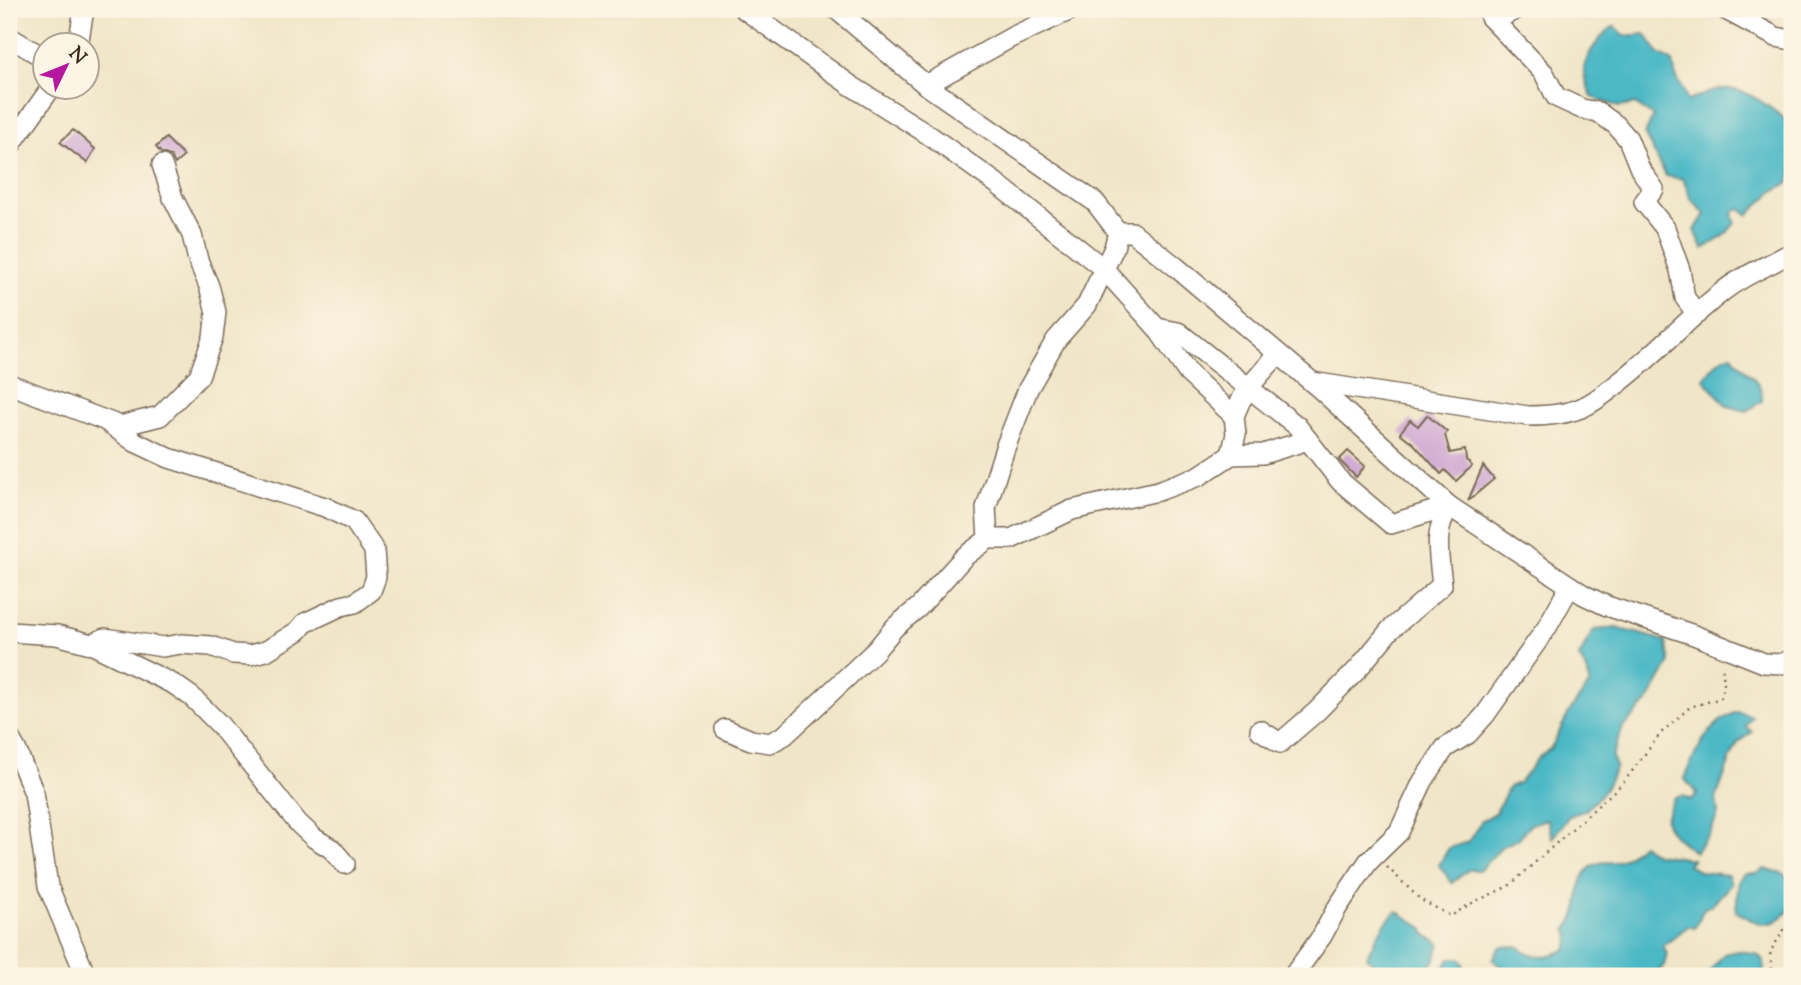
<svg xmlns="http://www.w3.org/2000/svg" width="1801" height="985" font-family="'Sorts Mill Goudy',serif">
<style>
.water{fill:#4bb8c6;stroke:#437172;stroke-width:2}
.building{fill:#d2acd4}
.lines{fill:none;stroke-linecap:round;stroke-linejoin:round}
.minor-casing{stroke:#7a6b59;stroke-width:22}
.path{stroke:#7a6b59;stroke-width:2.5;stroke-dasharray:2 5;stroke-linecap:butt}
.minor{stroke:#fff;stroke-width:19}
</style>
<rect width="100%" height="100%" fill="#fcf5e5"/>
<filter id="ink" filterUnits="userSpaceOnUse"><feTurbulence type="fractalNoise" baseFrequency=".0143" numOctaves="2"/><feDisplacementMap in="SourceGraphic" scale="14" xChannelSelector="R" yChannelSelector="G"/><feConvolveMatrix kernelMatrix="1 2 1 2 8 2 1 2 1" color-interpolation-filters="sRGB"/></filter>
<filter id="wash" filterUnits="userSpaceOnUse"><feTurbulence type="fractalNoise" baseFrequency=".00686" numOctaves="4" result="noise"/><feDisplacementMap in="SourceGraphic" scale="28" xChannelSelector="R" yChannelSelector="G"/><feGaussianBlur stdDeviation="1.57" result="paint"/><feColorMatrix in="noise" values="0 0 0 0 0 0 0 0 0 0 0 0 0 0 0 0 0 1.4 0 .05"/><feComposite in="paint" operator="in"/></filter>
<g filter="url(#wash)">
<rect width="100%" height="100%" fill="#f0e5c7"/>
<g class="water">
<path d="M1614,26L1624,36L1645,34L1658,53L1673,62L1675,74L1688,101C1700,97 1717,87 1730,89C1753,92 1775,111 1792,125V175L1789,182L1771,193L1748,215L1739,208L1733,213L1735,223L1724,236L1703,249L1695,230L1705,214L1691,199L1683,179L1666,176L1645,135L1653,116L1635,104L1619,107L1592,97C1589,90 1583,77 1584,69C1587,53 1601,35 1614,26Z"/>
<path d="M1732,354C1739,371 1765,378 1762,401L1747,411L1727,406L1704,379C1710,370 1721,356 1732,354Z"/>
<polygon points="1617,628 1666,641 1670,662 1647,703 1623,727 1612,756 1616,767 1604,791 1586,810 1569,816 1552,838 1547,819 1531,824 1518,839 1501,847 1480,870 1468,870 1452,883 1439,865 1449,848 1468,842 1481,822 1496,812 1509,787 1520,782 1538,758 1551,748 1570,711 1589,685 1588,673 1579,657 1594,630"/>
<path d="M1737,712L1752,716L1745,726L1752,732L1738,743L1731,757L1716,799L1718,813L1711,831L1695,852C1683,843 1670,835 1665,820L1674,798L1683,796L1691,800L1697,794L1684,778C1697,751 1707,723 1737,712Z"/>
<path d="M1642,844L1655,854L1692,859L1688,865L1701,872L1728,875L1731,884L1712,905L1704,908L1695,928L1688,926L1663,946L1667,954L1664,965L1655,976H1509L1493,959L1500,947L1518,946C1533,960 1549,958 1567,949L1570,935L1567,929C1586,907 1573,886 1589,869C1597,861 1605,863 1615,862C1625,860 1635,851 1642,844Z"/>
<path d="M1765,869L1783,873L1792,882L1789,911C1769,931 1758,925 1736,911L1739,880L1745,874H1756Z"/>
<path d="M1397,911L1423,928L1426,935L1440,943L1435,959L1424,976H1384L1381,970L1367,957C1372,944 1386,919 1397,911Z"/>
<polygon points="1738,951 1757,954 1764,961 1764,976 1706,976 1724,954"/>
<polygon points="1451,958 1459,958 1464,964 1459,976 1438,976"/>
</g>
<g id="blocks">
<g class="building">
<polygon points="73,130 95,149 87,163 60,142"/>
<polygon points="166,138 184,156 175,164 171,156 161,153 156,147"/>
<polygon points="1427,415 1447,432 1445,435 1450,453 1465,450 1466,460 1472,466 1456,481 1445,470 1441,474 1414,444 1400,433 1410,420 1418,426"/>
<polygon points="1348,451 1365,466 1356,477 1339,460"/>
<polygon points="1483,466 1494,479 1468,501"/>
</g>
</g>
</g>
<g filter="url(#ink)">
<use href="#blocks" fill-opacity="0" stroke="#7a6b59" stroke-width="2"/>
<g class="lines">
<defs>
<g id="minor">
<polyline points="744,9 850,85 923,131 996,183 1104,269 1157,328 1178,332 1297,426 1340,481 1391,524 1449,506"/>
<polyline points="836,9 926,85 1095,202 1118,232 1132,232 1176,267 1319,388 1449,506 1584,595 1607,606 1694,635 1764,663 1781,664 1792,659"/>
<polyline points="1724,9 1776,37 1792,40"/>
<polyline points="1490,17 1544,73 1556,97 1582,109 1598,112 1616,125 1628,139 1640,169 1654,189 1644,202 1665,228 1680,270 1685,298 1697,314"/>
<polyline points="1490,17 1503,16 1517,9"/>
<polyline points="9,37 46,59"/>
<polyline points="78,46 84,9"/>
<polyline points="926,85 1012,37 1073,9"/>
<polyline points="9,147 51,88"/>
<polyline points="1157,328 1188,373 1234,416"/>
<path d="M1312,382L1528,416C1546,416 1564,415 1581,408C1596,402 1608,391 1621,381C1658,352 1689,317 1726,289C1747,273 1771,265 1792,252"/>
<polyline points="9,384 120,426 160,416 199,376 213,337 216,312 209,286 198,260 192,235 173,198 162,165"/>
<polyline points="1231,455 1236,434 1234,416 1240,402 1248,388 1278,354"/>
<polyline points="988,539 986,508 1005,448 1028,389 1056,340 1087,305 1114,248 1118,232"/>
<polyline points="9,632 57,635 91,644 175,685 192,697 219,724 298,823 314,838 332,849 345,864"/>
<polyline points="91,644 105,638 163,647 181,644 211,646 233,654 250,655 266,651 298,631 305,623 341,606 355,603 371,591 376,577 374,550 354,521 325,507 169,458 135,442 106,421"/>
<polyline points="725,729 751,740 770,743 785,735 875,651 895,627 919,607 964,557 988,539 1011,539 1072,510 1158,491 1199,476 1231,455 1263,454 1308,440"/>
<path d="M1260,730L1280,743L1317,711L1357,670L1390,630L1442,585C1439,555 1433,533 1449,506"/>
<polyline points="9,737 16,749 34,793 48,886 86,976"/>
<polyline points="1293,976 1322,936 1337,908 1368,862 1399,832 1423,781 1445,748 1468,734 1485,715 1546,629 1570,586"/>
</g>
</defs>
<use href="#minor" class="minor-casing"/>
<g class="path">
<polyline points="1387,867 1421,900 1451,916 1470,904 1509,886 1623,783 1661,733 1690,707 1721,698 1724,685 1722,664"/>
<polyline points="1773,976 1770,952 1792,917"/>
</g>
<use href="#minor" class="minor"/>
</g>
</g>
<rect width="1801" height="985" fill="none" stroke="#fcf5e5" stroke-width="35"/>
<g transform="translate(66 66) rotate(47)"><circle r="33" fill="#fcf5e5" stroke="#afa495" stroke-width="2"/>
<path d="M0-5L12 26L0 18L-12 26Z" fill="#b5179e"/>
<text y="-10" font-size="19" font-weight="bold" text-anchor="middle" fill="#3b2a1e">N</text>
</g>
</svg>
